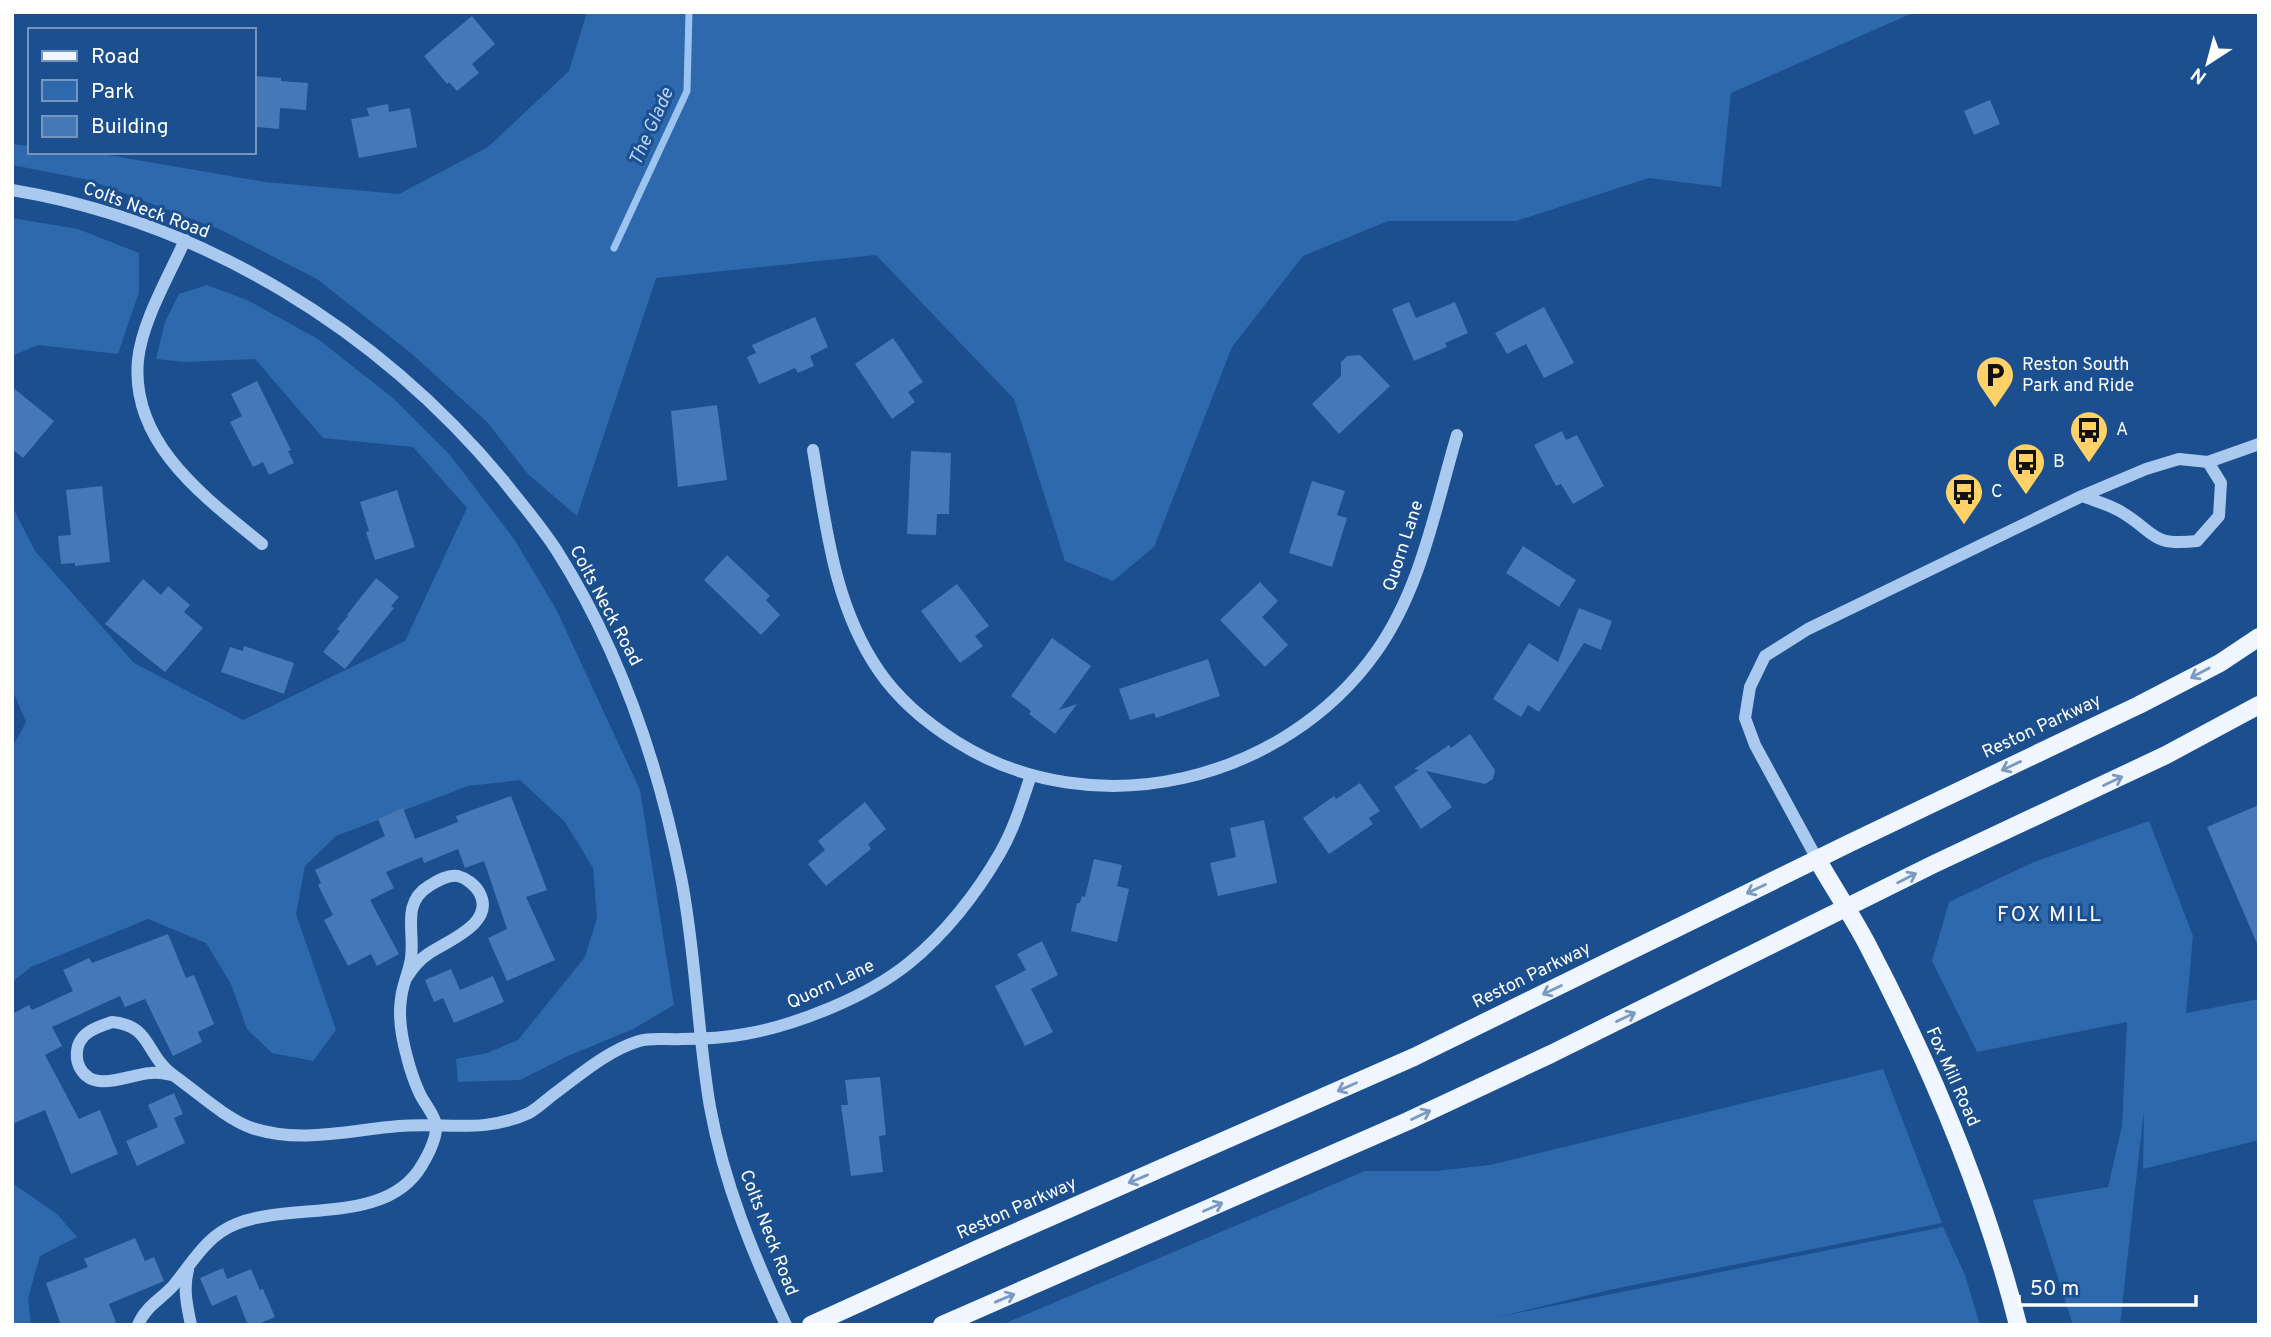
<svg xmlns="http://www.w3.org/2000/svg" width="2271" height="1337" font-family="Overpass,sans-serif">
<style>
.green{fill:#2e69ad}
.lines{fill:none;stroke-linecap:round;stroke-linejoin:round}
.stream{stroke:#9cc4f0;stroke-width:7}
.building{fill:#4478b7}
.minor{stroke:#a9c9ee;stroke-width:12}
.major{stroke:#f0f6ff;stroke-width:18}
.oneway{stroke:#7b9ac1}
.labels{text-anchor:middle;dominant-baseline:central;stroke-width:6;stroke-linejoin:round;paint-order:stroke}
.street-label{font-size:18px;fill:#fff;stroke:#1b4f8f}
.poi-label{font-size:18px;fill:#fff;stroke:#1b4f8f;text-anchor:start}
.water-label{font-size:19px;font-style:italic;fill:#b5d3f5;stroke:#1b4f8f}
.quarter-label{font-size:21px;letter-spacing:2px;fill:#fff;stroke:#1b4f8f}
</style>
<rect width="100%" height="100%" fill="#1b4f8f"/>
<g class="green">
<polygon points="587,12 1915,12 1731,93 1721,187 1649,178 1516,221 1388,221 1303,256 1232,347 1154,547 1113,581 1065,561 1014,399 876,255 656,278 577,516 528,474 487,422 412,354 317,279 221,230 89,180 12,165 12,144 30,146 30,152 84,152 108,155 265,182 399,194 488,147 569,71"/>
<polygon points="12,218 78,229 139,253 139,292 118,354 38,345 12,356"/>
<polygon points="207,285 247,300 318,339 393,398 450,455 514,539 556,609 640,790 674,1005 633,1029 568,1056 520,1080 458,1082 456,1059 487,1053 518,1040 585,957 597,918 593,868 565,822 520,780 468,786 336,836 305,866 296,914 336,1030 313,1061 272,1053 247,1029 231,984 206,943 148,919 31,967 12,982 12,748 26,722 12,689 12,506 35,551 134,663 243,720 405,641 467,508 413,447 323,438 255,359 184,362 156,359 165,322 179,294"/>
<polygon points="2149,821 2193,936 2186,1013 2259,999 2259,1140 2143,1169 2144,1110 2120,1325 2073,1325 2033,1200 2108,1187 2122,1126 2127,1022 1977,1052 1932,961 1949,902 2034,862"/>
<polygon points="1883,1069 1942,1223 1609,1290 1498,1317 1943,1227 1965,1275 1980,1325 1001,1325 1365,1171 1436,1171 1490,1165"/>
<polygon points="12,1183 57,1214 77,1237 40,1256 28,1298 31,1325 12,1325"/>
</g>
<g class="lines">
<polyline class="stream" points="614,248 687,91 689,12"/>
</g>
<g class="building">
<polygon points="472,16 495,44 472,64 479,73 457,91 449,82 447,84 424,56"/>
<polygon points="254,76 281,78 281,81 308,83 306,110 280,108 279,129 257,127 257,112 254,112"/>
<polygon points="1990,100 2000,124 1974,135 1964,111"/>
<polygon points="388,104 389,112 410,108 417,147 359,158 351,119 369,116 367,108"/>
<polygon points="1409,302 1416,318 1455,302 1468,333 1445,343 1447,347 1414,361 1392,309"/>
<polygon points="1544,307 1574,363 1544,378 1526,344 1507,354 1495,333"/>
<polygon points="815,317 828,347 810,356 814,366 798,373 795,368 759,384 747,357 756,353 752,345"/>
<polygon points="893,338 923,382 908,392 915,402 892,419 855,364"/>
<polygon points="1360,355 1390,386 1339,434 1312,404 1341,376 1341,362 1347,356"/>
<polygon points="257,381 291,450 288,451 294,463 269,475 263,462 253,467 230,422 242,416 231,394"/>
<polygon points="12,387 54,421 23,458 12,449"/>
<polygon points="717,405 727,480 678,487 671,411"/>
<polygon points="1562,431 1566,440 1577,435 1604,486 1573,504 1561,484 1556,486 1534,445"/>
<polygon points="911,451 951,453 949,514 937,514 936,535 907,534"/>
<polygon points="1312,481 1345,491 1337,515 1347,518 1332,567 1289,553"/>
<polygon points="102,486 110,562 75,566 75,563 61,564 58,536 71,535 66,490"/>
<polygon points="397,490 415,547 375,560 366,532 369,531 360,502"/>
<polygon points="1523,546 1576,580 1559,607 1506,573"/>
<polygon points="727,555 770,596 766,600 780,615 761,635 704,580"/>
<polygon points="376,578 399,597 391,606 394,608 345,669 323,652 340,631 337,629 348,616 347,615"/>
<polygon points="143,579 161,595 168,586 190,605 184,612 203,628 165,672 105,624"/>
<polygon points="1260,582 1278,601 1262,617 1288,645 1265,667 1220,620"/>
<polygon points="957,584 989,626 975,636 983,646 960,663 921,611"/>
<polygon points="1579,608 1612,621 1601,650 1584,643 1539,712 1528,705 1521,717 1493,699 1529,643 1558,662"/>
<polygon points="1052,638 1091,666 1059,710 1077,704 1055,734 1029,714 1031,711 1011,696"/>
<polygon points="244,646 294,663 284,694 221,672 230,647 243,651"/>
<polygon points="1208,659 1220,696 1156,718 1154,713 1130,720 1119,689"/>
<polygon points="1470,734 1495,770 1493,779 1485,784 1426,771 1452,807 1421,829 1394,787 1419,770 1414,769 1449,745 1451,748"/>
<polygon points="1360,783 1380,811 1369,818 1373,824 1329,854 1303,818 1334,796 1336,799"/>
<polygon points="511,796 547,890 526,897 555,960 507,981 488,938 507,929 484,861 465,868 458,849 424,863 422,857 386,872 394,888 370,900 399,954 377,966 371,954 348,966 324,920 333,915 318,885 321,883 315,870 385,836 378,819 403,808 415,839 458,822 456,816"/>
<polygon points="865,802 886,829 868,844 871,849 826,886 808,864 825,850 818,841"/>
<polygon points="2259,805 2259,948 2207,827"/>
<polygon points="1264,820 1277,883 1218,896 1210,863 1236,857 1230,828"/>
<polygon points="1094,859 1122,865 1117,886 1129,889 1117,942 1071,931 1077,903 1080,903 1082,896 1085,897"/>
<polygon points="168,934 186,978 194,975 214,1024 198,1032 202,1042 173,1056 145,999 125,1007 120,996 52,1027 62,1046 45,1055 79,1119 100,1110 118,1154 71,1174 45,1110 12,1124 12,1014 29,1005 32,1010 73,991 63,970 89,958 92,963"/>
<polygon points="1042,941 1058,975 1031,989 1053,1032 1025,1046 995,986 1026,970 1017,954"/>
<polygon points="451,969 460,990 493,976 504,1002 454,1023 443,998 434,1002 425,980"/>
<polygon points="880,1077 886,1135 879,1136 883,1172 851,1176 841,1105 848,1105 845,1080"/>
<polygon points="174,1093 183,1114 174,1118 185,1143 137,1166 126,1141 158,1127 148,1105"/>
<polygon points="135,1238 145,1261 154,1257 164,1281 109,1304 117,1325 61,1325 46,1283 88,1267 84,1259"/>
<polygon points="223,1268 227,1279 251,1269 260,1290 263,1289 275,1317 256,1325 248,1325 236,1295 212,1306 200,1278"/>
</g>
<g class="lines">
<g class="minor">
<path d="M12,190C205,222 379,331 503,480C521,503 541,526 557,551C620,650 658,763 681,877C696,953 697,1031 710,1107C724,1184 753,1254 786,1325"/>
<path d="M185,240C169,276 142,321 138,360C130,444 206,498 262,544"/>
<path d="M813,450C826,526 834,606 879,671C899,700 928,724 957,742C1094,828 1284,782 1376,652C1421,589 1435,509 1457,435"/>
<polyline points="2208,462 2259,444"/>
<path d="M1817,859L1755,745L1745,718L1750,687L1765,656L1808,629L2082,496L2146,469L2179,459L2208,462L2221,483L2219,516L2197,541C2151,546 2157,534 2123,513C2111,505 2095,501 2082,496"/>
<path d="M112,1022C152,1026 144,1053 173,1075C166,1074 158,1072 151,1073C129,1074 94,1094 80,1068C76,1061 76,1054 78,1046C83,1031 98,1027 112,1022Z"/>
<path d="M173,1075C196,1091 226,1119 252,1128C300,1144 350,1130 399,1126C445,1122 484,1134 529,1113C538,1108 546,1100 554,1094C581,1074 607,1051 639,1041C652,1037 668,1040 681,1039C703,1039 724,1038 745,1034C797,1025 867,997 909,963C945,934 977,893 1000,853C1014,829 1022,802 1031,775"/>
<path d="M188,1270C183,1289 187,1306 191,1325"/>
<path d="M138,1325C145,1307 160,1300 173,1286C193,1262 206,1236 236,1224C293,1201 387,1226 422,1165C428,1155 437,1138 436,1125C435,1115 423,1102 419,1092C414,1081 410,1069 407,1057C402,1039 398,1018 401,999C402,986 409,972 411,958C415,932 401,903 429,886C437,881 448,874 458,876C466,878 475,885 479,892C497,923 447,941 428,954C419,960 412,969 407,977"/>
</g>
<g class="major">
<path d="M1817,859C1833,887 1851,914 1866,942C1929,1062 1985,1194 2018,1325"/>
<polyline points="811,1325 980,1248 1414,1057 1850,843 2139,705 2220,663 2259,637"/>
<polyline points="942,1325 1408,1121 1551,1054 1934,864 2166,755 2259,705"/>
</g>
</g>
<defs><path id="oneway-shaft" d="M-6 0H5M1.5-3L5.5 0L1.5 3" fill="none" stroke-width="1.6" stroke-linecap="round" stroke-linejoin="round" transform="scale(1.75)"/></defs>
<g class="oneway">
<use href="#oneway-shaft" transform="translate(2200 673) rotate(152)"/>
<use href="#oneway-shaft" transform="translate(2011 766) rotate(155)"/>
<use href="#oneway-shaft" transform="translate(2113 781) rotate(-25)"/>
<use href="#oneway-shaft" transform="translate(1907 878) rotate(-27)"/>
<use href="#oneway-shaft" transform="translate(1756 889) rotate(154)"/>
<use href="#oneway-shaft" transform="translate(1552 990) rotate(154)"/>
<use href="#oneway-shaft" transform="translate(1626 1017) rotate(-26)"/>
<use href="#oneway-shaft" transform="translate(1347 1087) rotate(156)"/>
<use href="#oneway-shaft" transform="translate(1421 1115) rotate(-25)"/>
<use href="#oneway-shaft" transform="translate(1138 1179) rotate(157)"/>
<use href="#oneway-shaft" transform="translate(1213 1207) rotate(-24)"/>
<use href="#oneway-shaft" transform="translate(1005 1298) rotate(-23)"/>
</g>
<defs>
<symbol id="parking-pin" viewBox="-11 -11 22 30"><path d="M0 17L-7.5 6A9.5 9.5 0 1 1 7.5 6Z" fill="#ffd166" stroke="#1b4f8f"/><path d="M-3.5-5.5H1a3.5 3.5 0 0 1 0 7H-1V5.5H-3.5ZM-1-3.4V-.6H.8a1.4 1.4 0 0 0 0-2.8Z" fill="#111"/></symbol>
<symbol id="bus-pin" viewBox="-11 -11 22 30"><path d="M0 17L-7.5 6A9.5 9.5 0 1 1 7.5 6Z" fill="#ffd166" stroke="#1b4f8f"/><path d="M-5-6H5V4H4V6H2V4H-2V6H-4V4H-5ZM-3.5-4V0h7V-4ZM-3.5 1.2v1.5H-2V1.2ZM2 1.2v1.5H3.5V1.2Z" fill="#111"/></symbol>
</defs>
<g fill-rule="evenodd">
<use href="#parking-pin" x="1973" y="353" width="44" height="60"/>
<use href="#bus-pin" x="2067" y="408" width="44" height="60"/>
<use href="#bus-pin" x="2004" y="440" width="44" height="60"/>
<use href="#bus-pin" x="1942" y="470" width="44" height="60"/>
</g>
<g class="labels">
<g class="street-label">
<text transform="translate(146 211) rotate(20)">Colts Neck Road</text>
<text transform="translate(1404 546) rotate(-72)">Quorn Lane</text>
<text transform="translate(605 606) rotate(62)">Colts Neck Road</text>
<text transform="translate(2042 727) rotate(-25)">Reston Parkway</text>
<text transform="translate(1532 976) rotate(-26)">Reston Parkway</text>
<text transform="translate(831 985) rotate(-25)">Quorn Lane</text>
<text transform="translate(1952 1077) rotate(66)">Fox Mill Road</text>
<text transform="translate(1017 1209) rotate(-24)">Reston Parkway</text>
<text transform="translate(768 1233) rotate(69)">Colts Neck Road</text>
</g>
<g class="poi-label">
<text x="2022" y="365">Reston South<tspan x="2022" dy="21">Park and Ride</tspan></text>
<text x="2116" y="430">A</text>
<text x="2053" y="462">B</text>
<text x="1991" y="492">C</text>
</g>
<g class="water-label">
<text transform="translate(652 127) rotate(-66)">The Glade</text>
</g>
<g class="quarter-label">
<text x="2050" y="915">FOX MILL</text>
</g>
</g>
<rect width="2271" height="1337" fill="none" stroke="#ffffff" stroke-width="28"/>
<rect x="28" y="28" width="228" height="126" fill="#1b4f8f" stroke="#7695bc" stroke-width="2"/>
<rect x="42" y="51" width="35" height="10" fill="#f0f6ff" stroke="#7695bc" stroke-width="2"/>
<text x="91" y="63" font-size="21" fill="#ffffff">Road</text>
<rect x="42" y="80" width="35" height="21" fill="#2e69ad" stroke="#7695bc" stroke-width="2"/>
<text x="91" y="98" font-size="21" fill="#ffffff">Park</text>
<rect x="42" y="116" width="35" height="21" fill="#4478b7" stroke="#7695bc" stroke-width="2"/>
<text x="91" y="133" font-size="21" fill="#ffffff">Building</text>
<g transform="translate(2208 63) rotate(216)" stroke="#1b4f8f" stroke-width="5" paint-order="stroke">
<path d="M0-5L12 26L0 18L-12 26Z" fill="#ffffff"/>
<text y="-10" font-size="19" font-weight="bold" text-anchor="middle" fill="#ffffff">N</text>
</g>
<path d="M2019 1295v10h177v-10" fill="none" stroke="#ffffff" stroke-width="3.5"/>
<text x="2030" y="1295" font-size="21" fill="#ffffff" stroke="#1b4f8f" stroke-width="5" paint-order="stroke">50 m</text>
</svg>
